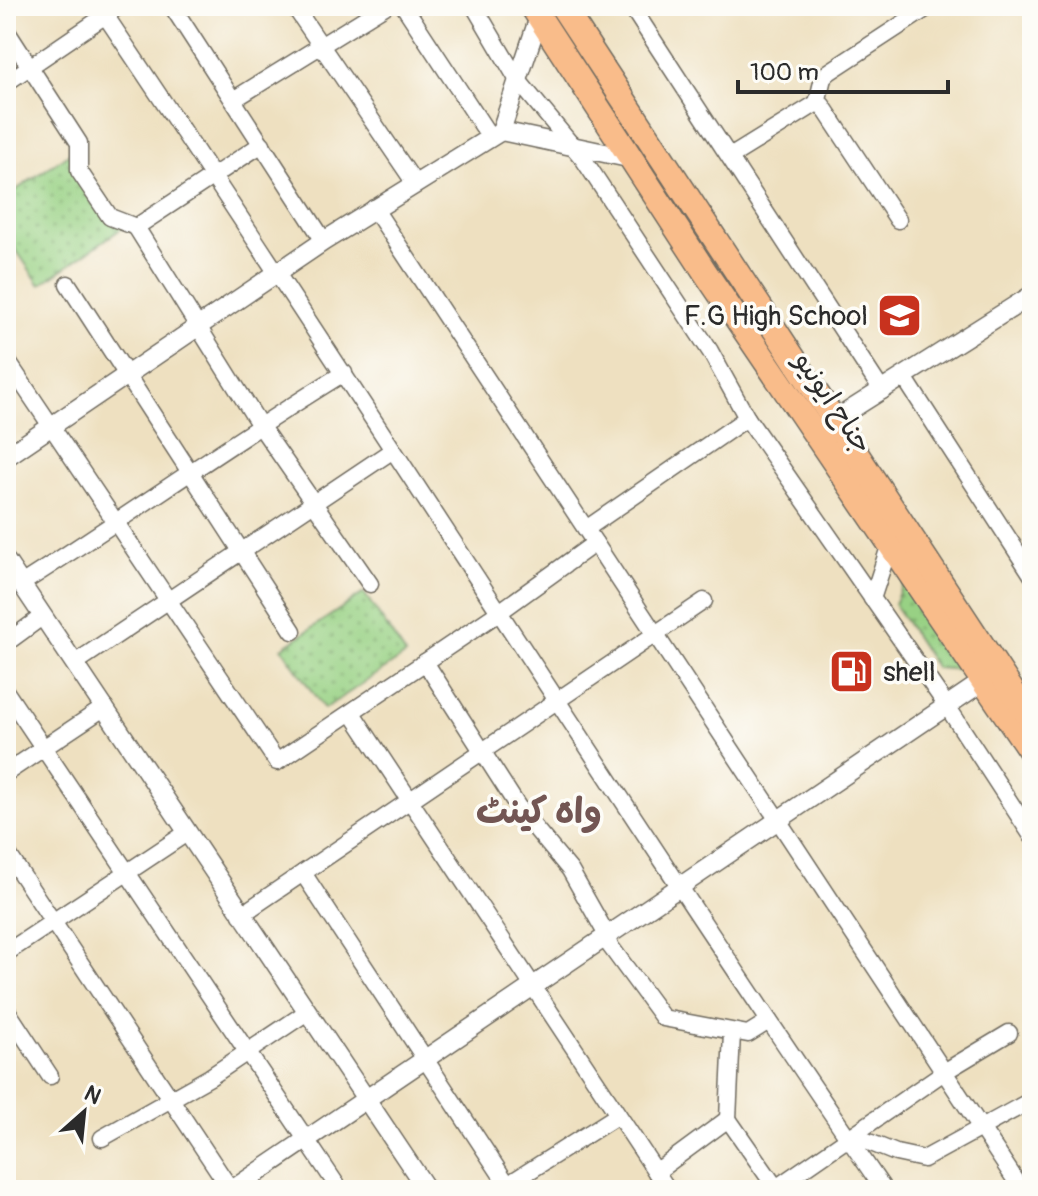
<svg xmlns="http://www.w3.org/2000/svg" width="1038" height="1196" font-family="Pangolin,'Playpen Sans Arabic',sans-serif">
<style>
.grass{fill:url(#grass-dots);stroke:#627e58;stroke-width:2}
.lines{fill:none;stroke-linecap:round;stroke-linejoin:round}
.minor-casing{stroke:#6f6a5f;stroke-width:19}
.tertiary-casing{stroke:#6f6a5f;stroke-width:21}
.primary-casing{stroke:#6f6a5f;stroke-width:27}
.minor{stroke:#fff;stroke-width:16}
.tertiary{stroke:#fff;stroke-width:18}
.primary{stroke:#f9bc8a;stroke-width:24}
.labels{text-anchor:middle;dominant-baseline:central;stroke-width:7;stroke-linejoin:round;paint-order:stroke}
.poi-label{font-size:28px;fill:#2b2b2b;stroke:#fdfcf7;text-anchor:end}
.street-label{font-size:28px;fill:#2b2b2b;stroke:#fdfcf7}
.district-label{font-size:36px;font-weight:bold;fill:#735653;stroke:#fdfcf7}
</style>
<defs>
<pattern id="grass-dots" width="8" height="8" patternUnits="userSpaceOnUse" patternTransform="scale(2)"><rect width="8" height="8" fill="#98d184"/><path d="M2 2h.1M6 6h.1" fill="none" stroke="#7caa6c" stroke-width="1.8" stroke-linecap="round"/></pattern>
</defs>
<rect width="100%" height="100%" fill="#fdfcf7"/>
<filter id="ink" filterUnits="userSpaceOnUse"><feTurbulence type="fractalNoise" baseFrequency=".0125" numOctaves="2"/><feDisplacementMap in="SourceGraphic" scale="16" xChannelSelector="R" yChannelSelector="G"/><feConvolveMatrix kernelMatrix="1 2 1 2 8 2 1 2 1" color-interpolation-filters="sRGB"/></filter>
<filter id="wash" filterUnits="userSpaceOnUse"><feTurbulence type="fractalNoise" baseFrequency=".006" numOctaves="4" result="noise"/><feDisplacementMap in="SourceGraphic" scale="32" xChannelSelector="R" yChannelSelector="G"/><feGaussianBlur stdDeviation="1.8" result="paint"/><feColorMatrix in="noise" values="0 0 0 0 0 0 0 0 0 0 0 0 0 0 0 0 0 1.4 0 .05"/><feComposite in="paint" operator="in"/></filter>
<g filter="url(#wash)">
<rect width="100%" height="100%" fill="#eee0c0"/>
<g class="grass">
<polygon points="73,151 125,226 40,285 6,235 6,197"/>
<polygon points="904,581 963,670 936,668 894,604"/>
<polygon points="364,593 406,655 324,709 282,648"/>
</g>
</g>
<g filter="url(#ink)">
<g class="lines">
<defs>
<g id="minor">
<path d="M99,6C364,398 616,800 884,1190"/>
<polyline points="172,6 324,241"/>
<polyline points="294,6 414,182"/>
<polyline points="404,6 490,137"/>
<polyline points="474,6 517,79 584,160 710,351 747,418 947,706 1032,836"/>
<polyline points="631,6 882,391"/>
<polyline points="6,30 79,143 79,171 110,217 136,227 259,424 370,584"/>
<polyline points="6,83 119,6"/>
<polyline points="233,100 385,6"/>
<polyline points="817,103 823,78 829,72 930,6"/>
<polyline points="730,157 817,103 822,105 898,220"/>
<polyline points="374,208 1022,1190"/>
<polyline points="136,227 262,144"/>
<polyline points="68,284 293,631"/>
<polyline points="6,359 277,762 498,613 595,543"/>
<polyline points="904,377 1032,575"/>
<polyline points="586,529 747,418"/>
<path d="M21,584C130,515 234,440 344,373"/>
<polyline points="872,599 891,541"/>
<polyline points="6,643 43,616"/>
<polyline points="425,662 520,810 570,870 608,937"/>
<polyline points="75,663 393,450"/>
<polyline points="6,692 340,1190"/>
<polyline points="352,713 668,1190"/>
<polyline points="6,773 105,707"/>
<polyline points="6,851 231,1190"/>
<polyline points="303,873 511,1190"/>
<polyline points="241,915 704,601"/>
<polyline points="605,939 663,1018 748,1034 769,1021"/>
<polyline points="6,953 188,832"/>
<polyline points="6,1009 50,1076"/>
<polyline points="728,1119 732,1033"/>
<polyline points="854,1136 896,1153 924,1159 1032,1100"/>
<polyline points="102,1138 210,1077 307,1012"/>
<polyline points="656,1172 728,1119 776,1188"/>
<polyline points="501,1189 618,1115"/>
<polyline points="773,1190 944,1072 1009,1033"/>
</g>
<g id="tertiary">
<polyline points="501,131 633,159"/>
<polyline points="836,419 1032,295"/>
<polyline points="6,457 324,241 501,131 539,17"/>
<polyline points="6,561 427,1190"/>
<polyline points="232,1190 985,680"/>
</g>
<g id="primary">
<polyline points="532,6 705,272 1032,753"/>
<polyline points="562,6 1032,721"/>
</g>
</defs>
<use href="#minor" class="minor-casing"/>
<use href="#tertiary" class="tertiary-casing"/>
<use href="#primary" class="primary-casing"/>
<use href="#minor" class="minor"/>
<use href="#tertiary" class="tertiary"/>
<use href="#primary" class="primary"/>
</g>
</g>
<defs>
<symbol id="school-square" viewBox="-11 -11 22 22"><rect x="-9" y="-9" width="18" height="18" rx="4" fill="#c8321e" stroke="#fdfcf7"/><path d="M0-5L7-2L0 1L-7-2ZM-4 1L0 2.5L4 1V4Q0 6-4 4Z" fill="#fff"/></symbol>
<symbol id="fuel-square" viewBox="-11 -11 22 22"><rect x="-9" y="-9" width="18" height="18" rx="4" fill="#c8321e" stroke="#fdfcf7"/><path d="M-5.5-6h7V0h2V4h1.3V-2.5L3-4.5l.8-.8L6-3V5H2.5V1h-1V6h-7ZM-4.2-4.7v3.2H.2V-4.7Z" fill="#fff"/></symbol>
</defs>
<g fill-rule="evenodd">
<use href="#school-square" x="874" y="290" width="51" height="51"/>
<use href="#fuel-square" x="826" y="646" width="51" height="51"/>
</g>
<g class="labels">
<g class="poi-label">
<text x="868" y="316">F.G High School</text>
<text x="883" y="672" text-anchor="start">shell</text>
</g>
<g class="street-label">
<text transform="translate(833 403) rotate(56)">جناح ایونیو</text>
</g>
<g class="district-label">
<text x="539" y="811">واہ کینٹ</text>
</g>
</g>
<rect width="1038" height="1196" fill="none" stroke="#fdfcf7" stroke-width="32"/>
<g transform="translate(84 1112) rotate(27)" stroke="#fdfcf7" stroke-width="6" paint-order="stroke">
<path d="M0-6L14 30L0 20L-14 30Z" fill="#2b2b2b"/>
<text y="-12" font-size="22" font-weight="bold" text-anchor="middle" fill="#2b2b2b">N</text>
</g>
<path d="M738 80v12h210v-12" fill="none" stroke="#2b2b2b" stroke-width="4"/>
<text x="750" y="80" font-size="24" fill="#2b2b2b" stroke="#fdfcf7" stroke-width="6" paint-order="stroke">100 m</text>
</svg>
